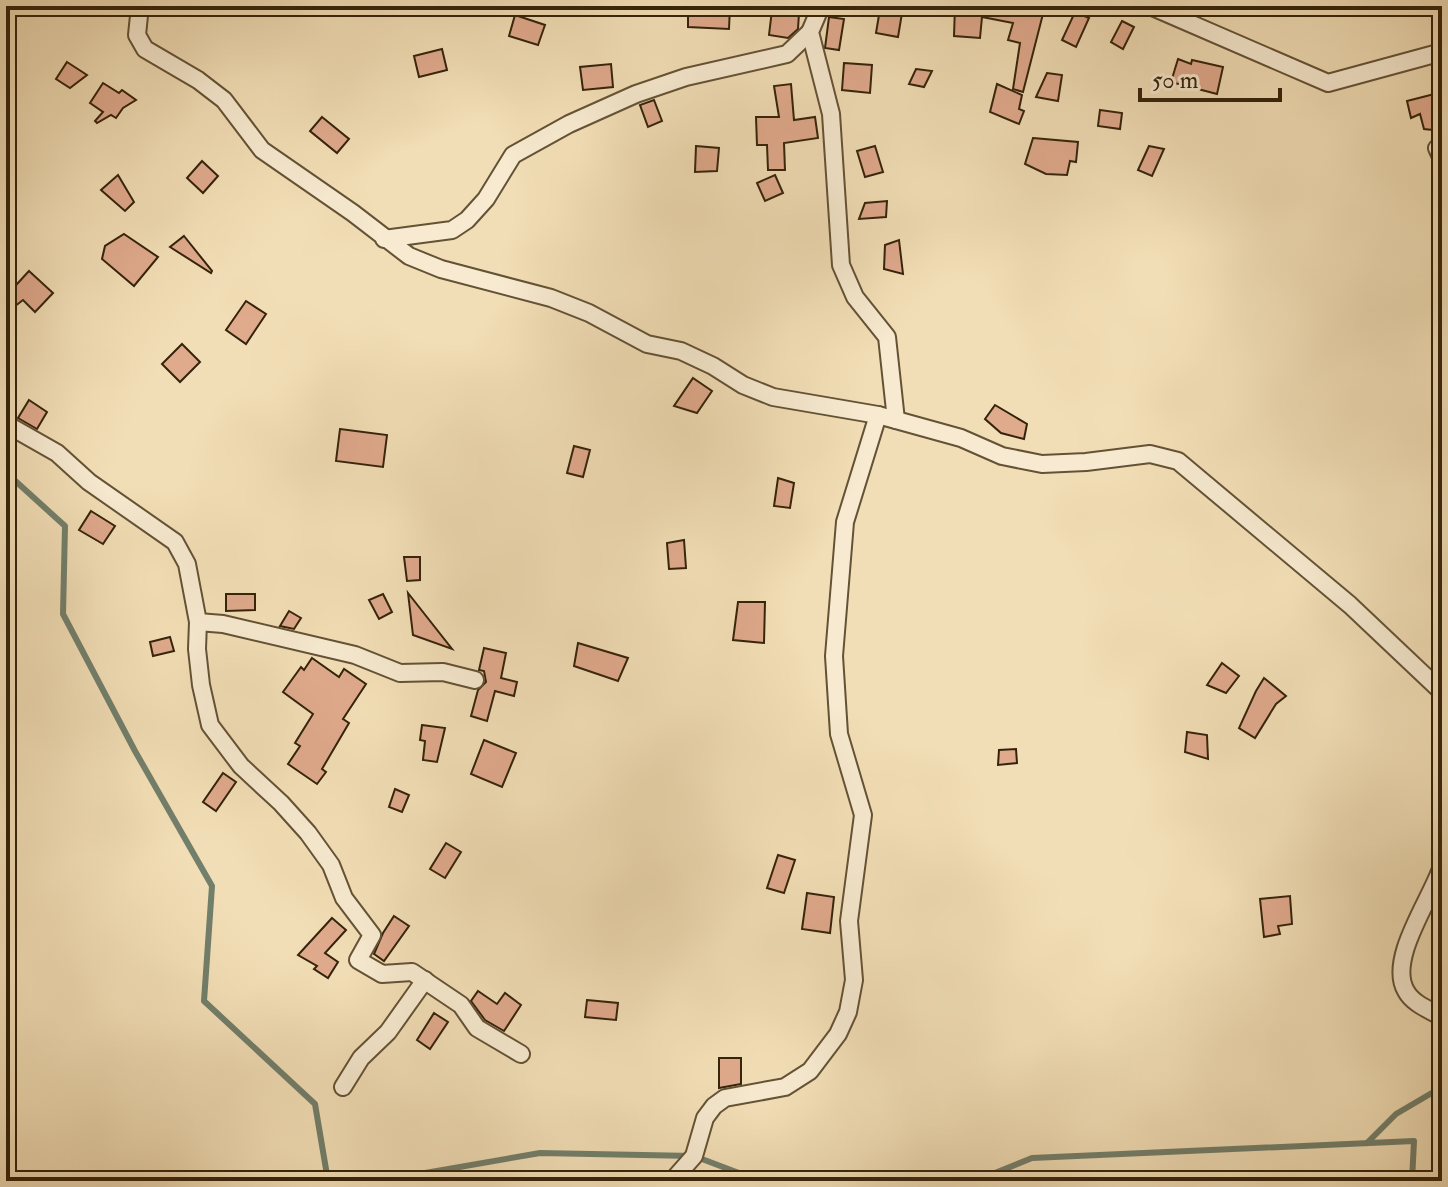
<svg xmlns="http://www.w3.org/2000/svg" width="1448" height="1187" font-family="'IM FELL Double Pica',serif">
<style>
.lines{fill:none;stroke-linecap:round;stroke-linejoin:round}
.stream{stroke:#727f6b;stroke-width:6}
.building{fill:#e0aa8d;stroke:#34230a;stroke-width:2}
.street-casing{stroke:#645235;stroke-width:20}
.street{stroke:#f7ead0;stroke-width:16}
</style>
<rect width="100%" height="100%" fill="#f2deb6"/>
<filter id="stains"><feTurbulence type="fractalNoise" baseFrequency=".0025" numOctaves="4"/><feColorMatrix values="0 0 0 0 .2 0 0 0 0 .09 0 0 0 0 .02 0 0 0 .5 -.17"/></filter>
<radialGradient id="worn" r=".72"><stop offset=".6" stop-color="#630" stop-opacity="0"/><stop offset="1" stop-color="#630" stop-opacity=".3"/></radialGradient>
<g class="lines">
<g class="stream">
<polyline points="6,477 11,477 65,526 63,614 135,751 212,886 204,1001 315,1104 328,1181"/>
<polyline points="1367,1143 1396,1114 1442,1087"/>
<polyline points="379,1181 540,1153 694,1156 760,1181"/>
<polyline points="975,1181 1032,1158 1414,1141 1412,1181"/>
</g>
</g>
<g class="building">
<polygon points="688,6 730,6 729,29 688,27"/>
<polygon points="955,6 1045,6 1023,92 1013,89 1020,43 1008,40 1013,23 982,17 980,38 954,36"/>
<polygon points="880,9 902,13 898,37 876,33"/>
<polygon points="772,10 799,13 798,29 788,38 769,35"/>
<polygon points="1075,12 1089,18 1076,47 1062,40"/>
<polygon points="515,15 545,25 538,45 509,36"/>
<polygon points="829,17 844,19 839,50 825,48"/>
<polygon points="1122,21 1134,27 1123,49 1111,42"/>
<polygon points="442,49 447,70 419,77 414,56"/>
<polygon points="1178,59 1191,64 1192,60 1223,67 1217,94 1171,82"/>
<polygon points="67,62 87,75 70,88 56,79"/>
<polygon points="844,63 872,65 870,93 842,90"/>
<polygon points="611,64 613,87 583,90 580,67"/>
<polygon points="916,69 932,71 924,87 909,84"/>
<polygon points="1047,73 1062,75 1058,101 1036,97"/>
<polygon points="103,83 119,93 122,90 136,100 123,108 116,118 111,115 97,123 95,121 103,112 90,103"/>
<polygon points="791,84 794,120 815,117 818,138 784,143 785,170 768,170 767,145 757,145 756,117 779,117 774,86"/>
<polygon points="997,84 1022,95 1019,109 1024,111 1019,124 990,112"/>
<polygon points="1442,92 1442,131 1424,129 1420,114 1411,118 1407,101"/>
<polygon points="654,100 662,121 648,127 640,105"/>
<polygon points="1100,110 1122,113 1120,129 1098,126"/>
<polygon points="322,117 349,139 337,153 310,131"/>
<polygon points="1033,138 1078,142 1076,162 1070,161 1067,175 1046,174 1025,164"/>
<polygon points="696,146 719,148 717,171 695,172"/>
<polygon points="875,146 883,172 865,177 857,151"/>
<polygon points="1149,146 1164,149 1152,176 1138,170"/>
<polygon points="202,161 218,176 203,193 187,178"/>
<polygon points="118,175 134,202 125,211 101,190"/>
<polygon points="775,175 783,193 765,201 757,183"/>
<polygon points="887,201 886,217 859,219 865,203"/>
<polygon points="124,234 158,257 134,286 102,259 105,246"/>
<polygon points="184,236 212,271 211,273 170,247"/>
<polygon points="899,240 903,274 884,269 885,245"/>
<polygon points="29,271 53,293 35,312 23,300 6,313 6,296"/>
<polygon points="246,301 266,314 246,344 226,330"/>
<polygon points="182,344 200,362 180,382 162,364"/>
<polygon points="693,378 712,391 697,413 674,406"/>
<polygon points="29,400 47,412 37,429 18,418"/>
<polygon points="995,405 1027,424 1024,439 1001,433 985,419"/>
<polygon points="340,429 387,435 383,467 336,461"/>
<polygon points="574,446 590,450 583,477 567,473"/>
<polygon points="778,478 794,483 790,508 774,506"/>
<polygon points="91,511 115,526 103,544 79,530"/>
<polygon points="684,540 686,568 669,569 667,543"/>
<polygon points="404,557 420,557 420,580 407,581"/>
<polygon points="408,593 452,649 413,635"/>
<polygon points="226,594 255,594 255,610 226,611"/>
<polygon points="383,594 392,612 379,619 369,600"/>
<polygon points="738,602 765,602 764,643 733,640"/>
<polygon points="289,611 301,618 294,629 280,626"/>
<polygon points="170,637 174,651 153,656 150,642"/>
<polygon points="578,643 628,658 618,681 574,666"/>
<polygon points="484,648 506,653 501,678 517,682 514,696 495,691 487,721 471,716 478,690 486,682 484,671 479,670"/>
<polygon points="312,658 339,677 344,669 366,684 343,719 349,723 322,769 326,772 317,784 288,764 300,746 295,743 313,714 283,692 301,667 304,670"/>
<polygon points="1222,663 1239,676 1226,693 1207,685"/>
<polygon points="1264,678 1286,696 1276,704 1255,738 1239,728 1256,691"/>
<polygon points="422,725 445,728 437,762 423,760 425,741 420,740"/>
<polygon points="1187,732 1207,735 1208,759 1185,752"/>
<polygon points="484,740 516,753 502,787 471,774"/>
<polygon points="1016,749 1017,763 998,765 999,750"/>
<polygon points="223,773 236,782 216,811 203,802"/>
<polygon points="395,789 409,795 402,812 389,807"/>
<polygon points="446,843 461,852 445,878 430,869"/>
<polygon points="778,855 795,860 784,893 767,888"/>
<polygon points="807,893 834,897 830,933 802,929"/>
<polygon points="1290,896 1292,924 1278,926 1280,934 1264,937 1260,899"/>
<polygon points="394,916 409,926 384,961 374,954 383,933"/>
<polygon points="332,918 346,930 325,953 338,962 328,978 314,969 317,966 298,955"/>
<polygon points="478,991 497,1004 505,993 521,1005 504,1031 485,1020 471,1001"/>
<polygon points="587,1000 618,1003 616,1020 585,1017"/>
<polygon points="434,1013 448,1022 430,1049 417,1040"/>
<polygon points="719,1058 741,1058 741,1084 719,1088"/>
</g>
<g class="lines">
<defs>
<g id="street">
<polyline points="140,6 137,35 145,49 198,80 224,100 262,150 353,213 409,256 441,269 551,298 589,313 647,344 681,351 713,366 743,385 773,397 878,415 961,438 1002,456 1042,464 1086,462 1150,454 1178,461 1350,605 1442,692"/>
<polyline points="821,6 810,32 831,114 841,265 855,297 887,337 896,420"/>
<polyline points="1150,6 1328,83 1442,52"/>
<polyline points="1437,148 1442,159"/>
<polyline points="384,239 452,230 467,220 486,199 513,155 569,124 636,94 686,77 787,54 810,32"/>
<polyline points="6,424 57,453 89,482 175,542 187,564 198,622 197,649 201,685 210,725 241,766 281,803 308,833 331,865 344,898 372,935 358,960 382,974 412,972 461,1005 477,1028 521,1054"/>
<polyline points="198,622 223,624 355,655 400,673 443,672 475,680"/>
<path d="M1442,866C1432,898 1387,959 1406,991C1413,1004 1430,1010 1442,1017"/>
<polyline points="343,1087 361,1058 388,1032 425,980"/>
<polyline points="672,1181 694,1156 705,1118 714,1106 725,1098 785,1087 810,1071 838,1034 848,1012 854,980 849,921 863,815 839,734 834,656 845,522 878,415"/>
</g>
</defs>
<use href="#street" class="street-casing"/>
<use href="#street" class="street"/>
</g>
<rect width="1448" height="1187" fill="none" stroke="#f2deb6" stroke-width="32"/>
<rect x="8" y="8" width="1432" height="1171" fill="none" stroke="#34230a" stroke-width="4"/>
<rect x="16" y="16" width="1416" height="1155" fill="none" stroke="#34230a" stroke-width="2"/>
<path d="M1140 88v12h140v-12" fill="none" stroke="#34230a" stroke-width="4"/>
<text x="1152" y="88" font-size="24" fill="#34230a" stroke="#f7ead0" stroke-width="6" paint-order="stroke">50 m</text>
<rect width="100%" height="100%" filter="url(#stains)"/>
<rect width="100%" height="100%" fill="url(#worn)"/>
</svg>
